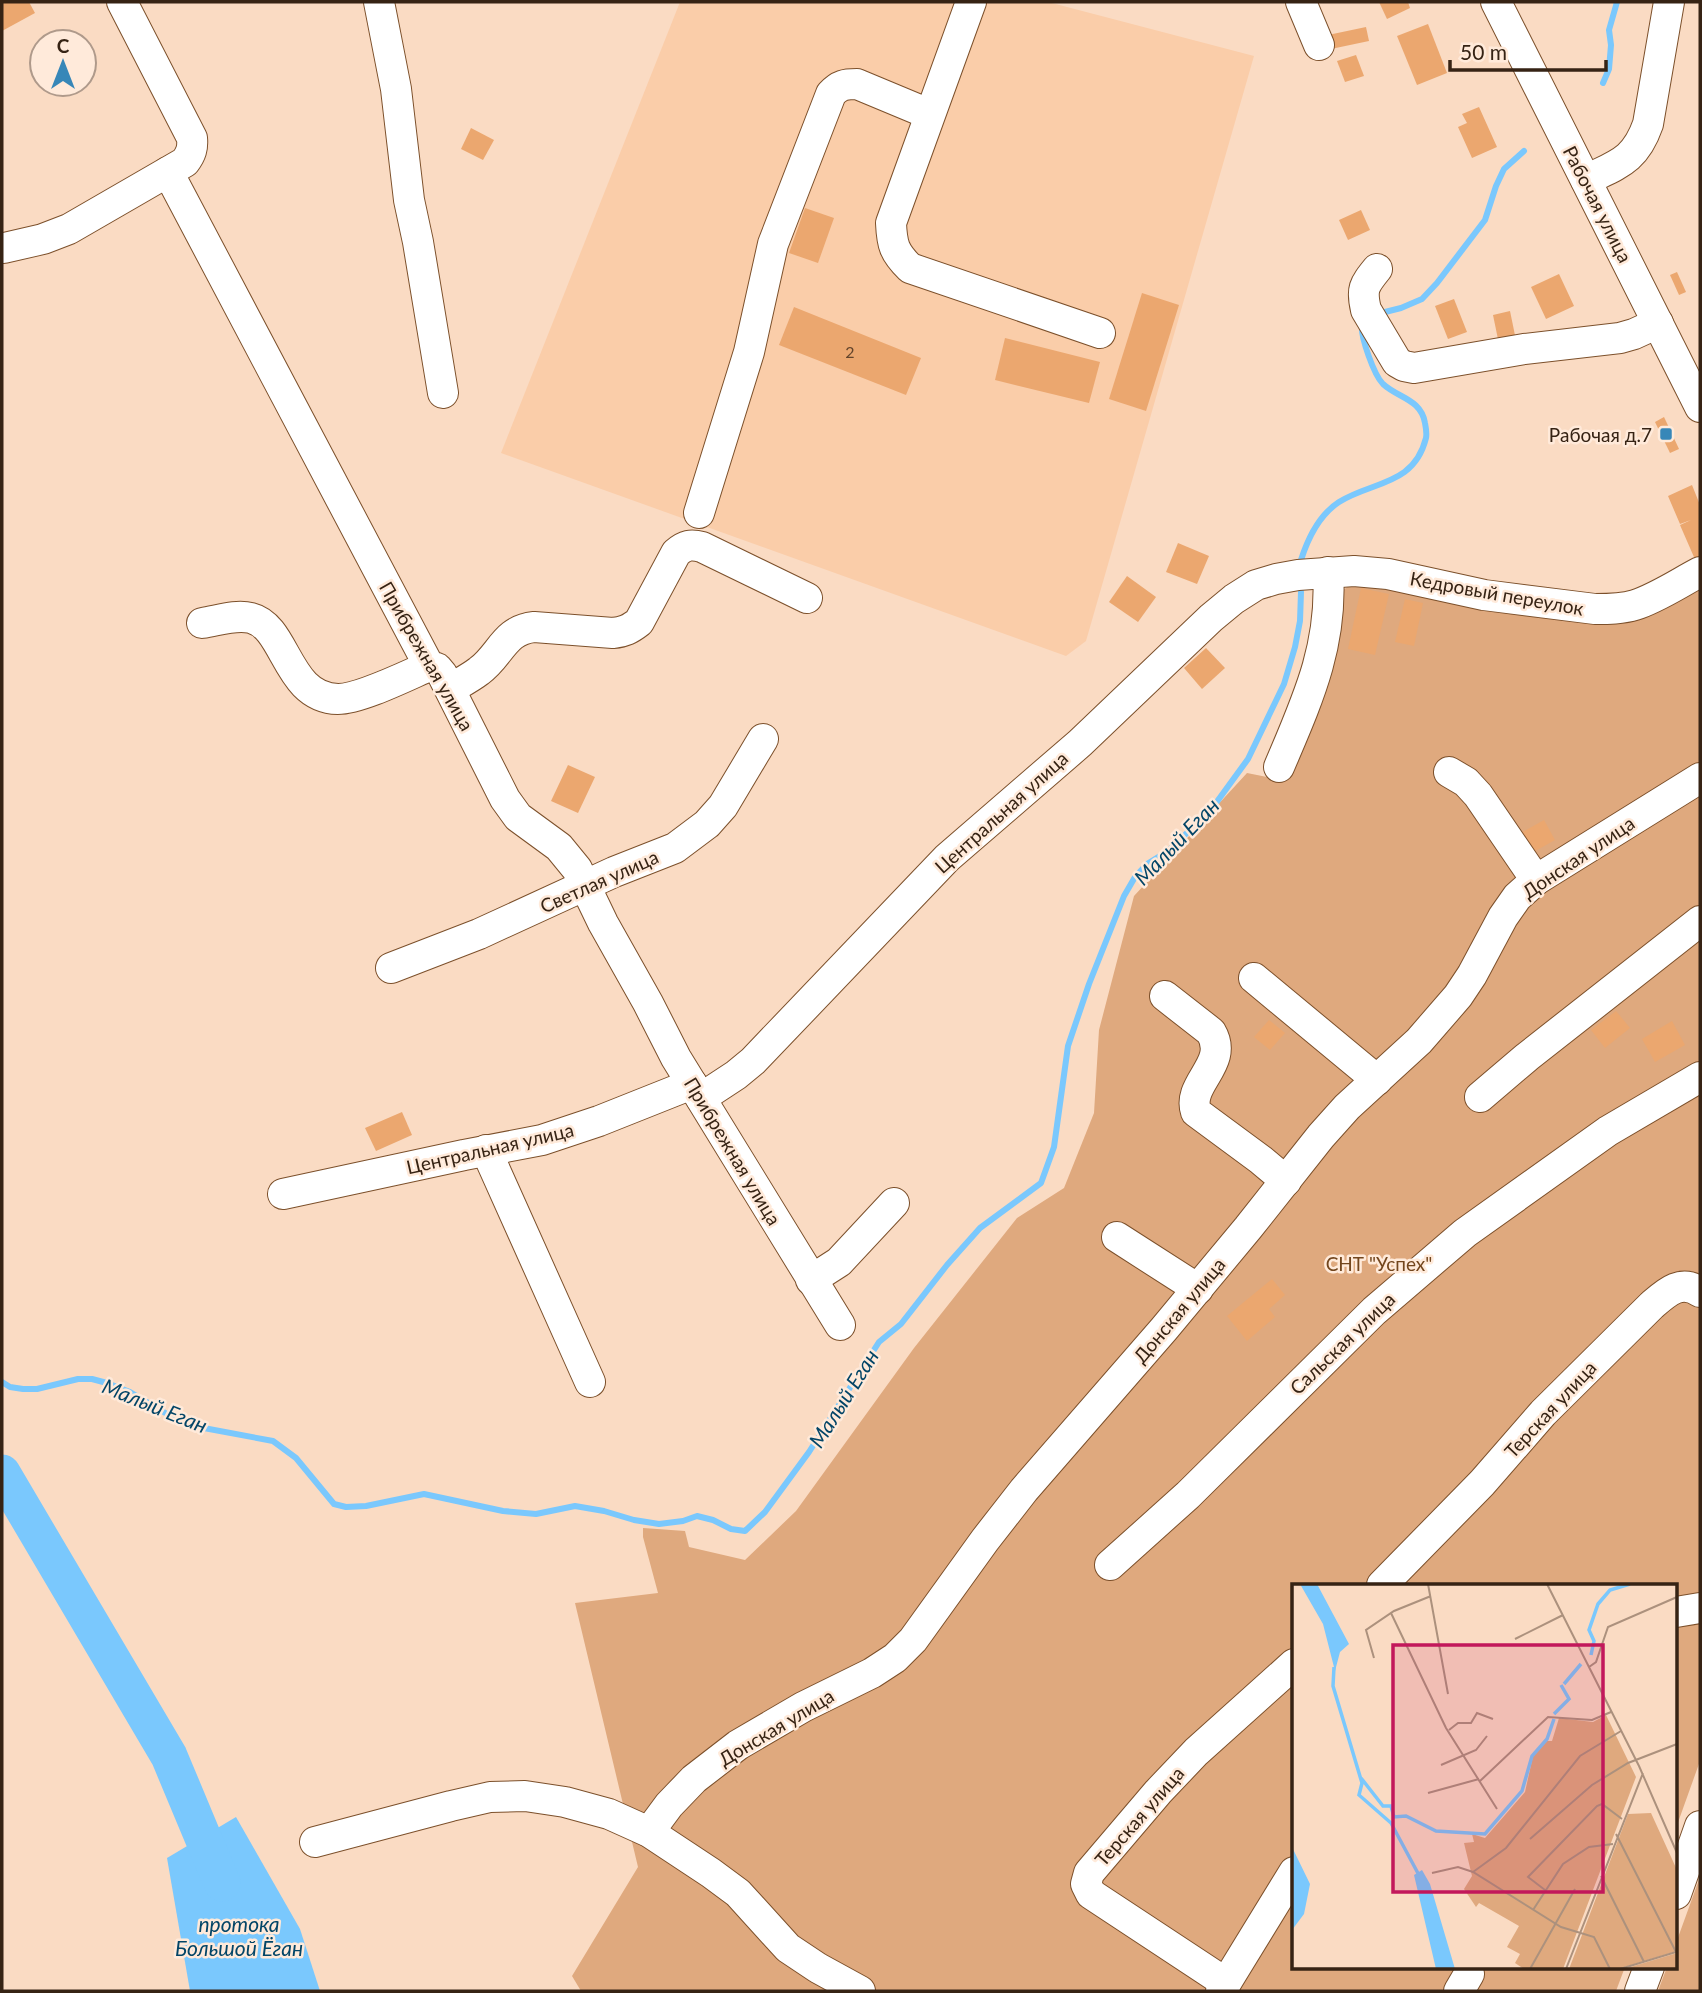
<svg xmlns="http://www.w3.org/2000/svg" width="1702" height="1993" font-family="Lato,sans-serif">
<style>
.built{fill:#facda9}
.green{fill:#dfa97e}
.water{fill:#7ac8fd}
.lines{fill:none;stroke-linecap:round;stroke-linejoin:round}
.stream{stroke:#7ac8fd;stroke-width:6}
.river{stroke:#7ac8fd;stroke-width:37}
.building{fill:#eba76f}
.minor-casing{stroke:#7c502b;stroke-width:32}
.minor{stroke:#fff;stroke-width:30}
.poi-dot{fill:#3787b8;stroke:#ffeada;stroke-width:2.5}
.labels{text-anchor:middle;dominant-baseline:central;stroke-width:5;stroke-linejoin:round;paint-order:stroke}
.number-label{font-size:16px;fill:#63442b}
.street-label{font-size:19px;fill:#362314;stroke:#ffeada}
.poi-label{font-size:19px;fill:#362314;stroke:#ffeada;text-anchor:end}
.park-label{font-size:19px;fill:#73461d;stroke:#ffeada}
.water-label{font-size:21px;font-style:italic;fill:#034567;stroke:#ffeada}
.inset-river{fill:none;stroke:#7ac8fd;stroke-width:3.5}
.inset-road{fill:none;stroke:#ac917d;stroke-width:2}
.view{fill:#c2185b;fill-opacity:0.15;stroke:#c2185b;stroke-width:3.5}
.inset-edge{fill:none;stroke:#362314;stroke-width:3.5}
</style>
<rect width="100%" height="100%" fill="#fadbc3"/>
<polygon class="built" points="680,2 1048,2 1254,56 1086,641 1066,656 501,453"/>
<g class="green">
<polygon points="1359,579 1621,620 1700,579 1700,1761 1676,1828 1676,1585 1294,1585 1294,1967 1625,1967 1616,1991 581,1991 572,1976 638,1867 575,1603 658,1593 643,1537 643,1528 685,1531 689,1547 745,1560 796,1511 914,1348 1017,1218 1064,1188 1094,1113 1099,1030 1134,896 1247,773 1287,781 1319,706 1343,590"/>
<polygon points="1700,1877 1700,1991 1658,1991 1667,1967 1676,1967 1676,1943"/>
</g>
<polygon class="water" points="236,1817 300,1929 320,1991 190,1991 167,1858"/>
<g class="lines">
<g class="stream">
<polyline points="1603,83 1609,69 1611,45 1609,30 1617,2"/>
<polyline points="1381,313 1401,308 1422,299 1437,283 1485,220 1496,186 1504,169 1524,151"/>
<path d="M1301,560C1308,538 1319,515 1339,502C1372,481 1414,486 1426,438C1427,433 1426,428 1425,423C1421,399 1398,398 1383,384C1374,375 1360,336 1362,324"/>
<polyline points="2,1382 10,1387 23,1389 37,1389 78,1379 92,1379 107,1383 130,1392 167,1414 193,1426 273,1441 296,1458 334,1504 346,1507 366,1506 424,1494 503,1511 536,1514 575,1506 604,1511 634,1520 659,1524 683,1521 697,1516 713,1520 731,1529 745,1531 765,1512 809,1452 879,1342 901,1324 947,1265 980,1228 1041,1183 1054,1147 1068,1046 1089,984 1124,896 1135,877 1147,864 1168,851 1179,841 1216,803 1248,759 1284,684 1295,647 1300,621 1301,592"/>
</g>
<polyline class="river" points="2,1473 169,1756 222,1883"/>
</g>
<g class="building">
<polygon points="2,2 29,2 35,13 2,31"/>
<polygon points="1379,2 1408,2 1410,8 1387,19"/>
<polygon points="1428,24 1447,73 1417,85 1397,36"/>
<polygon points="1366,27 1369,41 1331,49 1328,35"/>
<polygon points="1356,55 1364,76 1345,82 1337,61"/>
<polygon points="1479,107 1497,147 1472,158 1458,127 1467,123 1462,114"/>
<polygon points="471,128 494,140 483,160 461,149"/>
<polygon points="805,208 834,218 818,263 789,253"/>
<polygon points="1361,210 1370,230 1348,240 1339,220"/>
<polygon points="1677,272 1686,292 1679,295 1670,275"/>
<polygon points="1559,274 1574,306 1546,319 1531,287"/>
<polygon points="1142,293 1179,305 1146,411 1109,399"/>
<polygon points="1454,299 1467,332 1448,339 1435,306"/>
<polygon points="794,307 921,358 906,395 779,345"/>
<polygon points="1510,311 1517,345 1500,349 1493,315"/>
<polygon points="1005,338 1100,362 1089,403 995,380"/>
<polygon points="1664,417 1679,449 1670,453 1655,422"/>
<polygon points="1692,485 1700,505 1700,515 1699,516 1700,519 1700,562 1697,564 1680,525 1691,520 1680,524 1668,496"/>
<polygon points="1178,543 1209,556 1197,584 1166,572"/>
<polygon points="1127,576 1156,597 1138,622 1109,602"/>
<polygon points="1361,588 1389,594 1375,655 1348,649"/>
<polygon points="1405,599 1423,603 1414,646 1395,642"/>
<polygon points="1206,648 1225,668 1202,689 1184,668"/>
<polygon points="568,765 595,777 578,813 551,801"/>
<polygon points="1544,820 1555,840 1530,854 1519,834"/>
<polygon points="1616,1011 1630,1028 1605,1048 1591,1030"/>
<polygon points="1269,1020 1285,1033 1270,1050 1254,1037"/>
<polygon points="1672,1021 1685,1045 1655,1062 1642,1039"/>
<polygon points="402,1112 412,1135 376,1151 365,1128"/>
<polygon points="1272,1279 1285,1295 1269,1309 1275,1317 1247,1341 1227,1316"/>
</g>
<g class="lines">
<defs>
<g id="minor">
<polyline points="379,2 396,89 409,200 418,242 443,393"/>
<path d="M971,2L891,223C892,245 894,252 910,268L1100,333"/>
<polyline points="1301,2 1319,45"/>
<polyline points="1496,2 1700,407"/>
<polyline points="168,172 429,666 437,668 442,674 505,799 518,817 559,847 577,869 603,923 648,1003 676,1058 840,1325"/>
<path d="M1586,180C1618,164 1635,161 1648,124L1669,2"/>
<path d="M4,248L43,239L69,229L185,162C191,154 193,148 192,138L122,2"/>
<path d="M1377,269C1364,285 1361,289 1366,310L1397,362L1404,366L1414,368L1524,349L1620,338L1634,334L1658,323"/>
<path d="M699,513L749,352L773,244L831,94C839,85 845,84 857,84L929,114"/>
<path d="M202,623C217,621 235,614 251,618C287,627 286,698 338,699C360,699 406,676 429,666"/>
<path d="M450,689C460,683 470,678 479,671C501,655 504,630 534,627L613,633C624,632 630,629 639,622L676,553C685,545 691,544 702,547L807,598"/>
<path d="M1279,767C1307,701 1333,646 1328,572"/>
<polyline points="1449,772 1466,782 1478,795 1536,880"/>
<polyline points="391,968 479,934 614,872 675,848 707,824 723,806 763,739"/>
<polyline points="1254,978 1377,1080"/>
<path d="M1165,996L1211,1032C1230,1064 1186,1083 1196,1112L1261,1160L1286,1181"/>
<polyline points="1480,1097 1527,1057 1700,921"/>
<path d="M701,1098L736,1075L753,1061L947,858L1080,743L1211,618L1234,599L1256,585L1276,579L1298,575L1354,571L1388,574L1484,595L1595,609C1608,609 1622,609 1635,605C1657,598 1679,583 1700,572"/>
<polyline points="486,1150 590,1382"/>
<polyline points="283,1194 464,1155 542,1140 599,1121 692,1084"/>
<polyline points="1117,1237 1198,1289"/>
<polyline points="811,1280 839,1262 894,1203"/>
<polyline points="1110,1565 1188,1495 1374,1311 1465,1233 1608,1131 1700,1077"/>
<path d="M1382,1585L1482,1483L1543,1413L1652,1305C1667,1292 1681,1279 1700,1292"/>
<polyline points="1676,1612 1700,1608"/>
<polyline points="649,1832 669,1805 694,1779 738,1745 803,1707 872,1673 895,1658 913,1640 985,1540 1024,1490 1164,1329 1248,1228 1321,1136 1347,1107 1419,1041 1458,996 1472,975 1503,917 1517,897 1536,880 1700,778"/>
<polyline points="315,1842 451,1806 490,1797 525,1796 565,1802 609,1814 649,1832 711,1873 738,1893 788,1948 818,1968 860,1991"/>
<polyline points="1676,1894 1700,1826"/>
<polyline points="1226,1983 1091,1894 1086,1884 1089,1873 1158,1792 1196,1752 1294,1664"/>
<polyline points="1221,1991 1294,1872"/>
<polyline points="1459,1991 1469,1974"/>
<polyline points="1640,1991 1649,1967"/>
</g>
</defs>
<use href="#minor" class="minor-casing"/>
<use href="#minor" class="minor"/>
</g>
<rect class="poi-dot" x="1659" y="427" width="14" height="14" rx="3.5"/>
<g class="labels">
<g class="number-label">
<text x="850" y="351">2</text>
</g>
<g class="street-label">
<text transform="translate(1598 204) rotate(63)">Рабочая улица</text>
<text transform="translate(1497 593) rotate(10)">Кедровый переулок</text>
<text transform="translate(427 656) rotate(60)">Прибрежная улица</text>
<text transform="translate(1001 812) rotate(-42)">Центральная улица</text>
<text transform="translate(1578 857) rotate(-34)">Донская улица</text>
<text transform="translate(599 881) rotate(-24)">Светлая улица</text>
<text transform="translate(490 1148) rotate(-13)">Центральная улица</text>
<text transform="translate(733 1151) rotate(59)">Прибрежная улица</text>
<text transform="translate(1179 1310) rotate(-50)">Донская улица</text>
<text transform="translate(1342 1343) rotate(-44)">Сальская улица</text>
<text transform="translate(1550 1409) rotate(-47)">Терская улица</text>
<text transform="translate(776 1727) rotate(-31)">Донская улица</text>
<text transform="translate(1139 1816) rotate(-49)">Терская улица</text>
</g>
<g class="poi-label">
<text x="1652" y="434">Рабочая д.7</text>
</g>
<g class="park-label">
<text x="1379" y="1263">СНТ "Успех"</text>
</g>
<g class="water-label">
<text transform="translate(1176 841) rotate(-46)">Малый Еган</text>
<text transform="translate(843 1398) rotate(-58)">Малый Еган</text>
<text transform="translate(155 1405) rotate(22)">Малый Еган</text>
<text x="239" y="1923">протока<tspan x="239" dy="24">Большой Ёган</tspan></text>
</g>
</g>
<g transform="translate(1292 1584)">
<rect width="385" height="385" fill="#fadbc3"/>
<path d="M314,131L344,193L271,385H232L223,379L228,370L215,363L227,342L187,319L184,323L172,305L180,292L172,259L182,258L180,250L193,254L233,208L241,172L255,157H260L267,134L301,138ZM359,229L385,286V367L326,385H277L336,230ZM385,369V385H332Z" fill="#dfa97e"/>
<path d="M8,0H25L57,60L48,68L43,87L31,40ZM0,263L18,300L12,330L0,346ZM130,286L138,300L163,385H144L122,291Z" fill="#7ac8fd"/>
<path class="inset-river" d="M299,71L302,57L297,46L306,20L318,6L338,0M42,83L41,102L70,199L67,211L99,239L128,293M272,100L289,80M262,130L277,115L269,101M69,194L91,222H99L102,233L114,232L144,247L193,250L230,207L240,172L255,155L262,135"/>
<path class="inset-road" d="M136,0L156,110M255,0L347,182L385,269M99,29L154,144L205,225M223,55L271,31M82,74L74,46L102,27L139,12M297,83L304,78L316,43L385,13M157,146L166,139H179L185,129L201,135M149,181L184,166L195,152M188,197L256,133L300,136L319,128M136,209L187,195M324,250L384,368M238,255L300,201L336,179L385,160M181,288L214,264L288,172L329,147M140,289L166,283L181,288L269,343L302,353L318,385M309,292L352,378M253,306L236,293L305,222L310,220L330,235M241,326L271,280L297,263L321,260M238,385L283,305M274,385L351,189M328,385L384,368"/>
<path class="view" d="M101,61H311V308H101Z"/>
<rect width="385" height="385" class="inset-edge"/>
</g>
<rect width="1702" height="1993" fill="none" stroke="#362314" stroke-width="7"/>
<g transform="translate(63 63)"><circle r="33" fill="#ffeada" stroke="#af9a8b" stroke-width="2"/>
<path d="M0-5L12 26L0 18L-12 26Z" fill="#3787b8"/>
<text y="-10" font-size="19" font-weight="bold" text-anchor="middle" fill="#362314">С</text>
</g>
<path d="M1450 60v10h156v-10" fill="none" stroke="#362314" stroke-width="3.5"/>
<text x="1460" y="60" font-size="21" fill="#362314" stroke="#ffeada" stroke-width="5" paint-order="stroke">50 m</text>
</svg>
